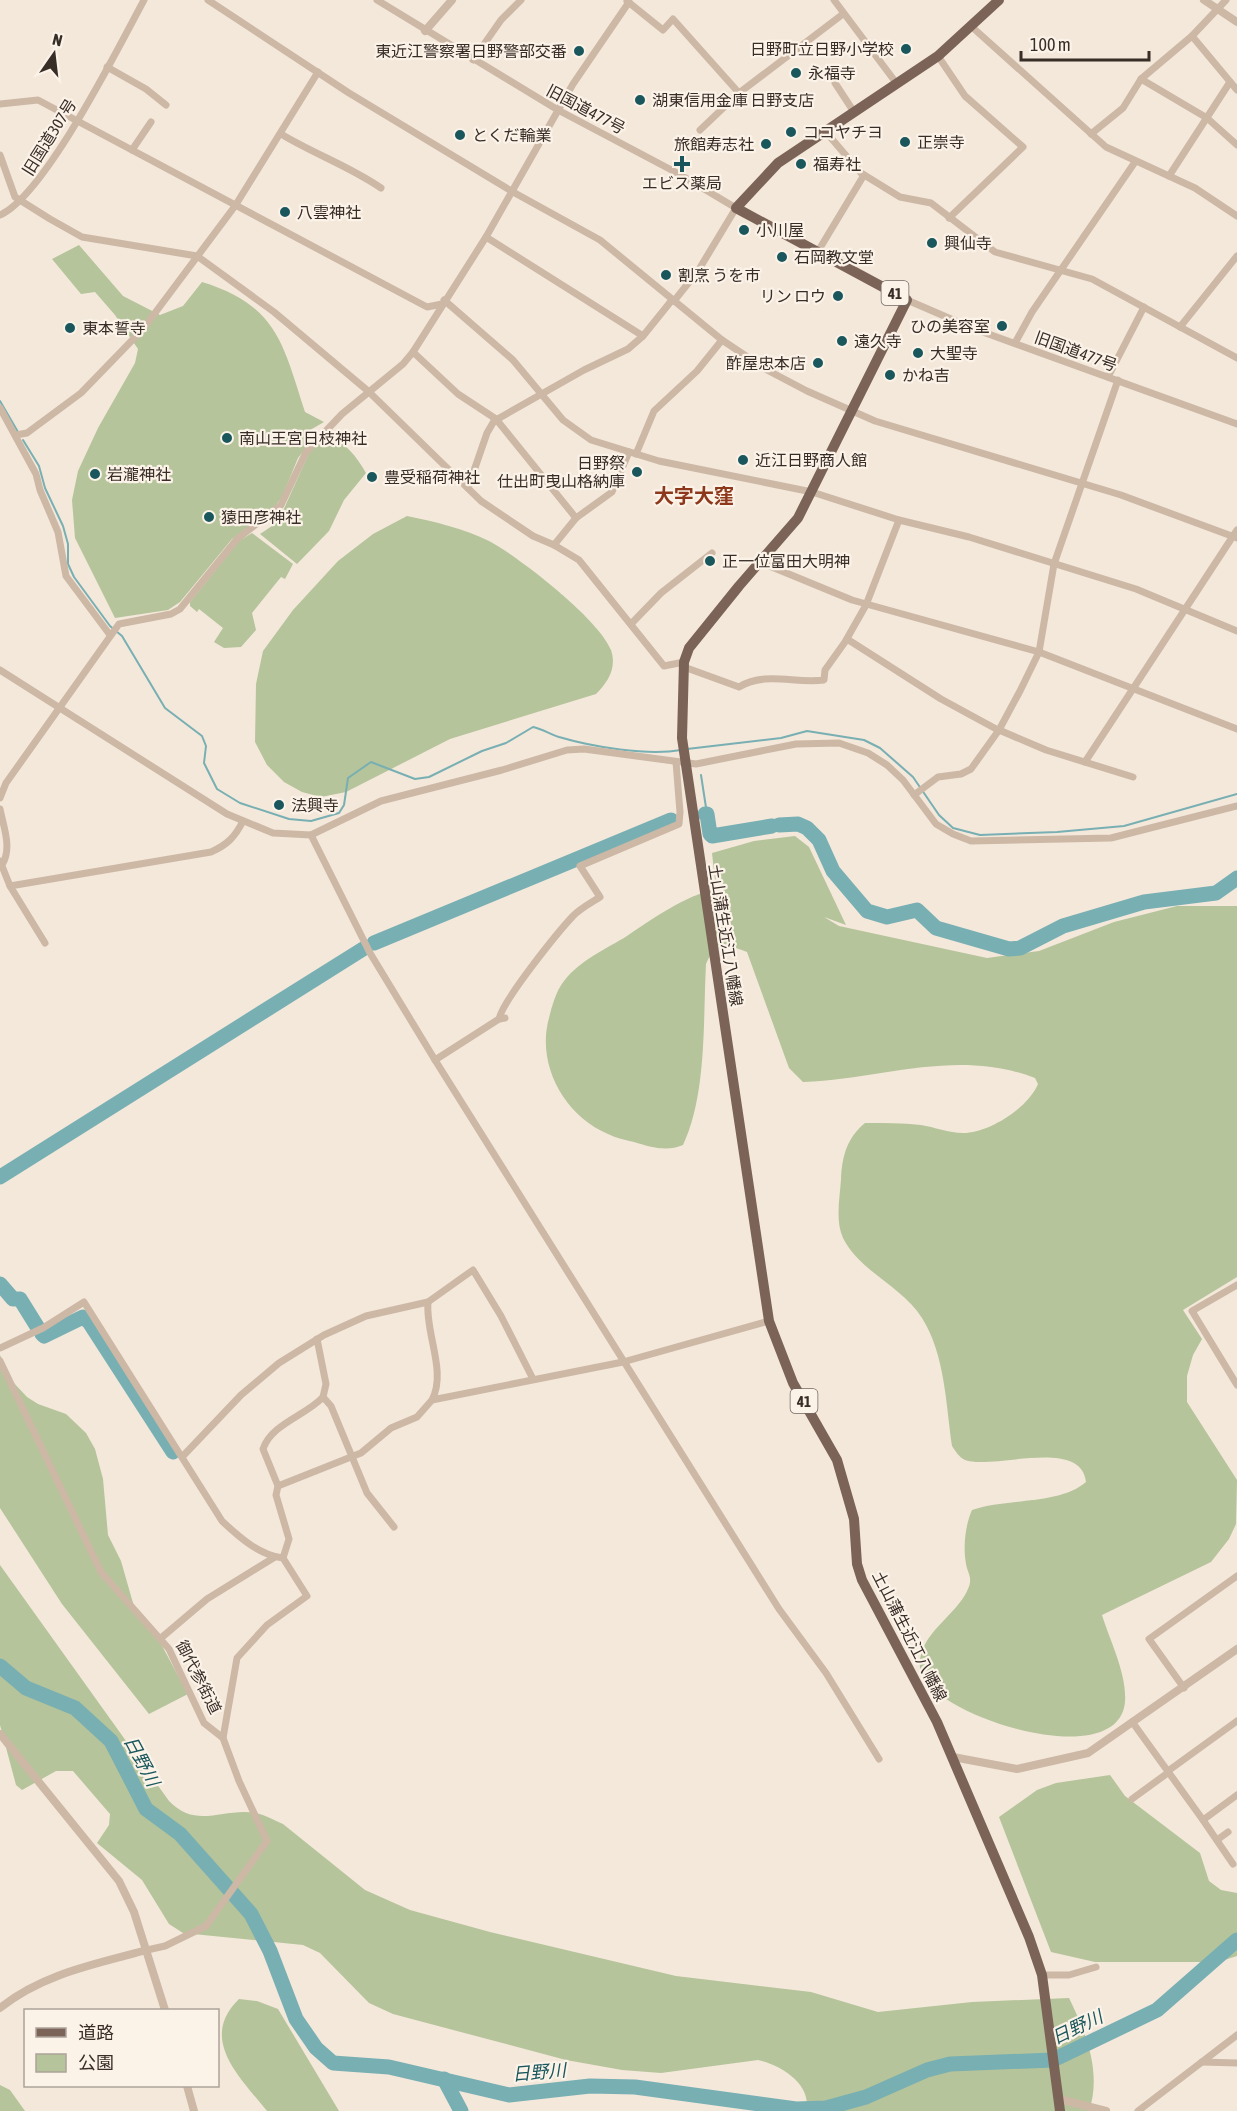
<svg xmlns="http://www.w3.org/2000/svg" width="1237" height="2111" font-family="'Asap Condensed','Noto Sans JP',sans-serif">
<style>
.green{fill:#b5c49a}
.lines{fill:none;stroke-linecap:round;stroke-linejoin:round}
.stream{stroke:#78afb3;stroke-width:2}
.river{stroke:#78afb3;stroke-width:15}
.minor{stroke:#cdb8a6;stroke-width:7}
.tertiary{stroke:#cdb8a6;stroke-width:8}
.primary{stroke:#7b6457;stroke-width:10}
.poi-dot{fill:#1a575d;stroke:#fbf2e8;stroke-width:2}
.labels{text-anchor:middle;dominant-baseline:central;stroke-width:4.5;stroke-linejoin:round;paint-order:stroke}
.shield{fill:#fbf2e8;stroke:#726861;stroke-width:1.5}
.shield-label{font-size:15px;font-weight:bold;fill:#382d27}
.poi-label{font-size:16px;fill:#382d27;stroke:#fbf2e8;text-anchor:start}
.street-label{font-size:16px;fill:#382d27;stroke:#fbf2e8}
.water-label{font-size:18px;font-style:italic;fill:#1a575d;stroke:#fbf2e8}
.quarter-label{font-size:20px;font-weight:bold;fill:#8d381b;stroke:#fbf2e8}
</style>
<rect width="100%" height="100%" fill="#f4e8db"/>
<g class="green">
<path d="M79,245L123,296L160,315L183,306L202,282C277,305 283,344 305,412L324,422L305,433V449L298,458L282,497L272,511L232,539L180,602L168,610L115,618L75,538L72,500L78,471L98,428L135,363L138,349L115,315L95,292L81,294L52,259Z"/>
<path d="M328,435C346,443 356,456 366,473L344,500L329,531L297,564L260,534L278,522L309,453Z"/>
<path d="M407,516C435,522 463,528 489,541C519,557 599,619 611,650C617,668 608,682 596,694L450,739L346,792L321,797L302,792L284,782L267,765L255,742L256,684L263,651L293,610L338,561L373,534Z"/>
<polygon points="252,533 293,564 285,579 281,577 252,613 256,630 241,647 224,648 214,642 223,628 199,609 197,612 190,606 190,602 239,541"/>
<path d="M795,836L809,847L846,925L824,917L839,926L987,958L1039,951L1114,922L1177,906H1237V1277L1183,1310L1202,1339L1193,1355L1187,1376V1402L1237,1480L1236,1524L1229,1539L1211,1562L1102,1615C1110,1641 1127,1674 1125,1702C1118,1777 923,1713 920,1668C917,1634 956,1617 968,1589C973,1578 968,1574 966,1564C963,1547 965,1526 972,1510C1006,1498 1060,1505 1086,1482C1081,1437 993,1470 965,1460C959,1457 956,1452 952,1446C946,1405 945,1354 922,1318C902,1286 860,1272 843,1238C835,1220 840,1197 841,1179C842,1156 847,1138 865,1123C884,1123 902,1123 921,1125C934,1127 949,1133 963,1133C989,1133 1028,1108 1038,1084L1035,1078C957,1048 883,1079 803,1082L789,1068L747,952C727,944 715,942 706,964C703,1020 707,1094 683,1145C667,1152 650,1147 634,1142C625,1140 616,1138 608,1134C564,1116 536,1064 549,1018C552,1006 556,991 564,981C580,960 606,949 627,936C654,918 684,896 716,889L712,853L754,841Z"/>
<polygon points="0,1355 11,1380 27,1397 38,1404 66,1414 86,1433 95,1449 103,1479 108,1535 121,1561 137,1617 161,1644 188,1694 149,1714 62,1604 0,1508"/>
<path d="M0,1565L169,1801C197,1830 223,1807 256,1813C265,1815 274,1820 283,1824L365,1890L410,1910L490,1932L676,1976L811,1992L878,2012L972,2002L1069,1998C1086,2033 1102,2072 1089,2111H806C813,2084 779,2064 758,2060L661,2073L622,2070L566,2060L393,2014L369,2003L320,1953L303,1945L183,1933L169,1924L142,1880L97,1843L109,1825L110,1814L73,1771H56L22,1790L16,1785L0,1725Z"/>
<polygon points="1110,1775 1125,1796 1200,1853 1209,1881 1221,1890 1237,1893 1237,1956 1218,1962 1095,1962 1051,1952 999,1817 1037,1790 1056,1783"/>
<path d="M239,1999L257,2001L278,2009L339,2111H267C240,2077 198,2039 239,1999Z"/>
<polygon points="0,2085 10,2090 25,2111 0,2111"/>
</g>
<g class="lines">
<g class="stream">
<polyline points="0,401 18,432"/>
<path d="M23,440L39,466L45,488L63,526L68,544V564L74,577L110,626L122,636L165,708L202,736L206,746L204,763L217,789L240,803L289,819L311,821L339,813L344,805L348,778L371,762L415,779L429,777L482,751L506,743L533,727C542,729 550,734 559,737C593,747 647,756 681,750"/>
<polyline points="687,749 781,738 807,731 864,740 880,748 913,777 939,815 953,828 980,835 1057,832 1124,826 1237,794"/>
<polyline points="701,775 707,814"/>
</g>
<g class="river">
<polyline points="705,814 707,814 710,834 712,836 772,826"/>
<polyline points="779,825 798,824 807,828 819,840 833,871 867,911 887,917 917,910 936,928 1009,949 1020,948 1063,926 1144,902 1216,893 1237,878"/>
<polyline points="374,943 671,820"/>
<polyline points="0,1177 363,949"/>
<polyline points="0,1284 13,1299 20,1299 38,1328"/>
<polyline points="42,1334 44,1336 83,1317 89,1322 173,1452"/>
<polyline points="0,1666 26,1688 75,1708 111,1741 146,1809 180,1834 251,1914 270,1951 296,2019 316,2048 333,2063 389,2067 509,2095 590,2086 635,2087 796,2109 826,2108 866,2097 927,2070 950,2064 1053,2060 1157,2010 1237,1940"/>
<polyline points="444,2079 461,2111"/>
</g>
<g class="minor">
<polyline points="208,0 349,93 513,192 600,240 722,340 767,370 807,391 875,421 1121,495 1237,538"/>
<polyline points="377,0 558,110 679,174 736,208 698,271 674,301"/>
<polyline points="834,0 897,84"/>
<polyline points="627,1 663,30 673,19 739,93 843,14"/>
<polyline points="972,27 1106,147 1195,188 1237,216"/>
<polyline points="1192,36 1237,90"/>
<polyline points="938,56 965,96 1023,147 949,218"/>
<polyline points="473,60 501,20 521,0"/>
<polyline points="107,67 146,89 166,105"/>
<polyline points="1141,79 1207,118 1237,145"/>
<polyline points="835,83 854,112"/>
<polyline points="0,104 38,100 427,307 442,304"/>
<polyline points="700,130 739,93"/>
<polyline points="825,131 861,173 900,197 931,203 995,252 1092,279 1237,358"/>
<path d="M281,134C314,154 349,166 381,188"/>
<polyline points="1091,134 1123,108 1141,79 1192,36 1226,0"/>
<polyline points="132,150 151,122"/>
<polyline points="0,155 15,197 50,219 82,237 197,256 274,312 368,391 481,501 533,536 554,545 579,560 664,666 684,662"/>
<polyline points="1169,176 1230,82"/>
<path d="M0,215C45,195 118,48 144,0"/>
<polyline points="486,237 643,336"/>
<polyline points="817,253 864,175"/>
<polyline points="444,300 513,360 563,420 591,440 659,461 812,492 899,520 969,537 1136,589 1237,631"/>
<polyline points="907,300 972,328 1237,424"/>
<polyline points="1180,327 1237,256"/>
<polyline points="1015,343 1032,312 1135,162"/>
<polyline points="413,352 458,394 496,419 576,518"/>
<polyline points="1108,377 1144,307"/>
<polyline points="0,408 36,474 40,490 58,532 66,576 110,635"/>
<polyline points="16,435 27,433 81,393 143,329 235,206 318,72"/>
<polyline points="636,454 654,411 697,371 722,340"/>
<polyline points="468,488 487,433 494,421 584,370 628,349 643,336 672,300"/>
<polyline points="554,545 576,518 612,492 629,452"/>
<polyline points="762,563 852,600 1039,652 1237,729"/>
<polyline points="631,624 661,593 712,553"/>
<polyline points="847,639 941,699 998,730"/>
<path d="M684,667L739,687C765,671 795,684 824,680L825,670L845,642L866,605L899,520"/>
<polyline points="0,670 227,814 273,833 311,835 381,801 502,770 567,750 584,749 696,764 796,744 839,743 868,753 887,765 903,780 936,824 953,834 971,841 1111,838 1237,806"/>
<polyline points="999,730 1046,750 1133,777"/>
<polyline points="1085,762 1237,530"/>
<polyline points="914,795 938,777 961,774 971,769 999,730 1020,691 1039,652 1054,564 1118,380"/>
<polyline points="0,798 6,783 119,624 171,614 180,609 237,539 281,505 306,452 342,414 403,364 413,352 486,237 573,84 629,2"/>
<path d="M0,809C3,825 12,847 3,863"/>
<polyline points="311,835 370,953 435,1060 779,1609 826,1673 879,1759"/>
<path d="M0,861L10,886L211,852C227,845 235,837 243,821"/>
<polyline points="10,886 45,943"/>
<path d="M499,1019C503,1000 558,932 573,916C581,908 591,903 600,897L580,866L679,824L680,812L676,762"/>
<polyline points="435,1060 499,1019 505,1018"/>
<polyline points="1237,1285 1192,1311 1237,1385"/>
<path d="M428,1302C425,1333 447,1371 432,1400"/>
<polyline points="317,1339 326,1384 323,1397 331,1406 367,1493 394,1527"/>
<path d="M0,1348L43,1328L84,1302L222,1521C239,1537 259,1555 283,1558L307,1596L267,1625L237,1658L223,1738"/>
<polyline points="0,1361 101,1572 169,1649 204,1723 223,1738 239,1781 267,1841 206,1926 165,1946 147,1950"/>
<polyline points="183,1456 241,1395 279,1363 324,1335 366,1316 428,1302 473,1270 501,1316 533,1379"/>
<path d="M278,1486L263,1449C271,1424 307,1415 323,1397"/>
<polyline points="283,1558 289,1539 276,1495 278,1486 361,1453 391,1428 417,1417 432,1400 623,1362 769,1321"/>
<polyline points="161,1638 207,1599 275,1557"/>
<polyline points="1184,1688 1149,1639 1237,1576"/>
<polyline points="1133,1723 1203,1820 1237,1795"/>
<polyline points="1168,1771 1237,1721"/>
<polyline points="1132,1799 1169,1772"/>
<polyline points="1203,1820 1233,1864"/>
<polyline points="1217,1840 1228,1832"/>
<polyline points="1042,1975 1069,1975 1096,1967"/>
<polyline points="1202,2062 1237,2063"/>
<polyline points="1138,2111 1237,2035"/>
</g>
<g class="tertiary">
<polyline points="1204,0 1237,22"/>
<polyline points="425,31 452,0"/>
<polyline points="0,1734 119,1881 134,1912 165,2010"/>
<polyline points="953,1757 1017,1769 1088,1753 1237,1649"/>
<path d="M0,2008C42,1974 95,1964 147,1950"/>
<polyline points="187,2086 194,2111"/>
<polyline points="1059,2099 1106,2111"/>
</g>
<polyline class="primary" points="999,0 938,56 778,163 736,208 907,300 798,518 739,586 689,648 684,662 682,738 769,1321 793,1383 837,1460 854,1519 857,1564 862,1580 937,1722 1029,1937 1042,1975 1060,2111"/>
</g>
<g class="poi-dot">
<circle cx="906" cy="49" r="6"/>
<circle cx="579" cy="51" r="6"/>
<circle cx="796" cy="73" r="6"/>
<circle cx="640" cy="100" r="6"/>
<circle cx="791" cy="132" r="6"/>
<circle cx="460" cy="135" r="6"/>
<circle cx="905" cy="142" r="6"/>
<circle cx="766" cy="144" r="6"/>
<path d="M679 155h6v6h6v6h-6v6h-6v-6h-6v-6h6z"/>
<circle cx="801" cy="164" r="6"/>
<circle cx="285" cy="212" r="6"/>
<circle cx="744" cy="230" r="6"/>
<circle cx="932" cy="243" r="6"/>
<circle cx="782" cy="257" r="6"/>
<circle cx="666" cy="275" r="6"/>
<circle cx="838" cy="296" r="6"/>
<circle cx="1002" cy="326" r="6"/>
<circle cx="70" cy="328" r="6"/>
<circle cx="842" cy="341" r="6"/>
<circle cx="918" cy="353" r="6"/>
<circle cx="818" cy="363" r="6"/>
<circle cx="890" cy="375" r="6"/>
<circle cx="227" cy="438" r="6"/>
<circle cx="743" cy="460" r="6"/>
<circle cx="637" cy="472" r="6"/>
<circle cx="95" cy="474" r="6"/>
<circle cx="372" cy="477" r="6"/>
<circle cx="209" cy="517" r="6"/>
<circle cx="710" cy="561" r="6"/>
<circle cx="279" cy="805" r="6"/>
</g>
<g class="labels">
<g class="shield">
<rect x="881.5" y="281" width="27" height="24" rx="4.5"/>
<rect x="790.5" y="1389" width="27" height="24" rx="4.5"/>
</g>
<g class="shield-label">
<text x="895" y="293">41</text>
<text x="804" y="1401">41</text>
</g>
<g class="poi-label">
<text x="894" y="49" text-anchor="end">日野町立日野小学校</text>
<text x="567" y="51" text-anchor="end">東近江警察署日野警部交番</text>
<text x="808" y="73">永福寺</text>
<text x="652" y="100">湖東信用金庫 日野支店</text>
<text x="803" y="132">ココヤチヨ</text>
<text x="472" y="135">とくだ輪業</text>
<text x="917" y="142">正崇寺</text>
<text x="754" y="144" text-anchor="end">旅館寿志社</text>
<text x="813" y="164">福寿社</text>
<text x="682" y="183" text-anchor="middle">エビス薬局</text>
<text x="297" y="212">八雲神社</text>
<text x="756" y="230">小川屋</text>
<text x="944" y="243">興仙寺</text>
<text x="794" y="257">石岡教文堂</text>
<text x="678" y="275">割烹 うを市</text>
<text x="826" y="296" text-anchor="end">リン ロウ</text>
<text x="990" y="326" text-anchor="end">ひの美容室</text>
<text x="82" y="328">東本誓寺</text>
<text x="854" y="341">遠久寺</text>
<text x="930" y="353">大聖寺</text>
<text x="806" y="363" text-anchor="end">酢屋忠本店</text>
<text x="902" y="375">かね吉</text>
<text x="239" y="438">南山王宮日枝神社</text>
<text x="755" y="460">近江日野商人館</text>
<text x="625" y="463" text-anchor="end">日野祭<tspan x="625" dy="18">仕出町曳山格納庫</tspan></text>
<text x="107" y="474">岩瀧神社</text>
<text x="384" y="477">豊受稲荷神社</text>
<text x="221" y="517">猿田彦神社</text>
<text x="722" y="561">正一位富田大明神</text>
<text x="291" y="805">法興寺</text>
</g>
<g class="street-label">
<text transform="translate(586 109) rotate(28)">旧国道477号</text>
<text transform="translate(49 137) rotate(-58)">旧国道307号</text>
<text transform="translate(1076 351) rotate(20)">旧国道477号</text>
<text transform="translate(726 935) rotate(81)">土山蒲生近江八幡線</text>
<text transform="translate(910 1636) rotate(63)">土山蒲生近江八幡線</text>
<text transform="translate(199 1677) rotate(63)">御代参街道</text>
</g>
<g class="water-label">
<text transform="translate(142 1761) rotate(62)">日野川</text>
<text transform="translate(1077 2027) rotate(-26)">日野川</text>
<text transform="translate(539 2072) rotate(-5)">日野川</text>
</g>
<g class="quarter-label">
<text x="694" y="495">大字大窪</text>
</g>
</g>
<rect x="24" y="2009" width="195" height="78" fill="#fbf2e8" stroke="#ada39b" stroke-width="1.5"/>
<rect x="36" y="2028" width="30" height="9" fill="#7b6457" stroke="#ada39b" stroke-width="1.5"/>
<text x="78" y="2039" font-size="18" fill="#382d27">道路</text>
<rect x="36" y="2054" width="30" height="18" fill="#b5c49a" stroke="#ada39b" stroke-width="1.5"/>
<text x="78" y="2069" font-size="18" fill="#382d27">公園</text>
<g transform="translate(54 54) rotate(14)" stroke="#fbf2e8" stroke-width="4.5" paint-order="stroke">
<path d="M0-4.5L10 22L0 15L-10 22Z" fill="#382d27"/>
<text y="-9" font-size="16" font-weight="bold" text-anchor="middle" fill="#382d27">N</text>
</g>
<path d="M1021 51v9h128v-9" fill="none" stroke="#382d27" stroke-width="3"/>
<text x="1030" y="51" font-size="18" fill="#382d27" stroke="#fbf2e8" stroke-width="4.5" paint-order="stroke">100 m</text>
</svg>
